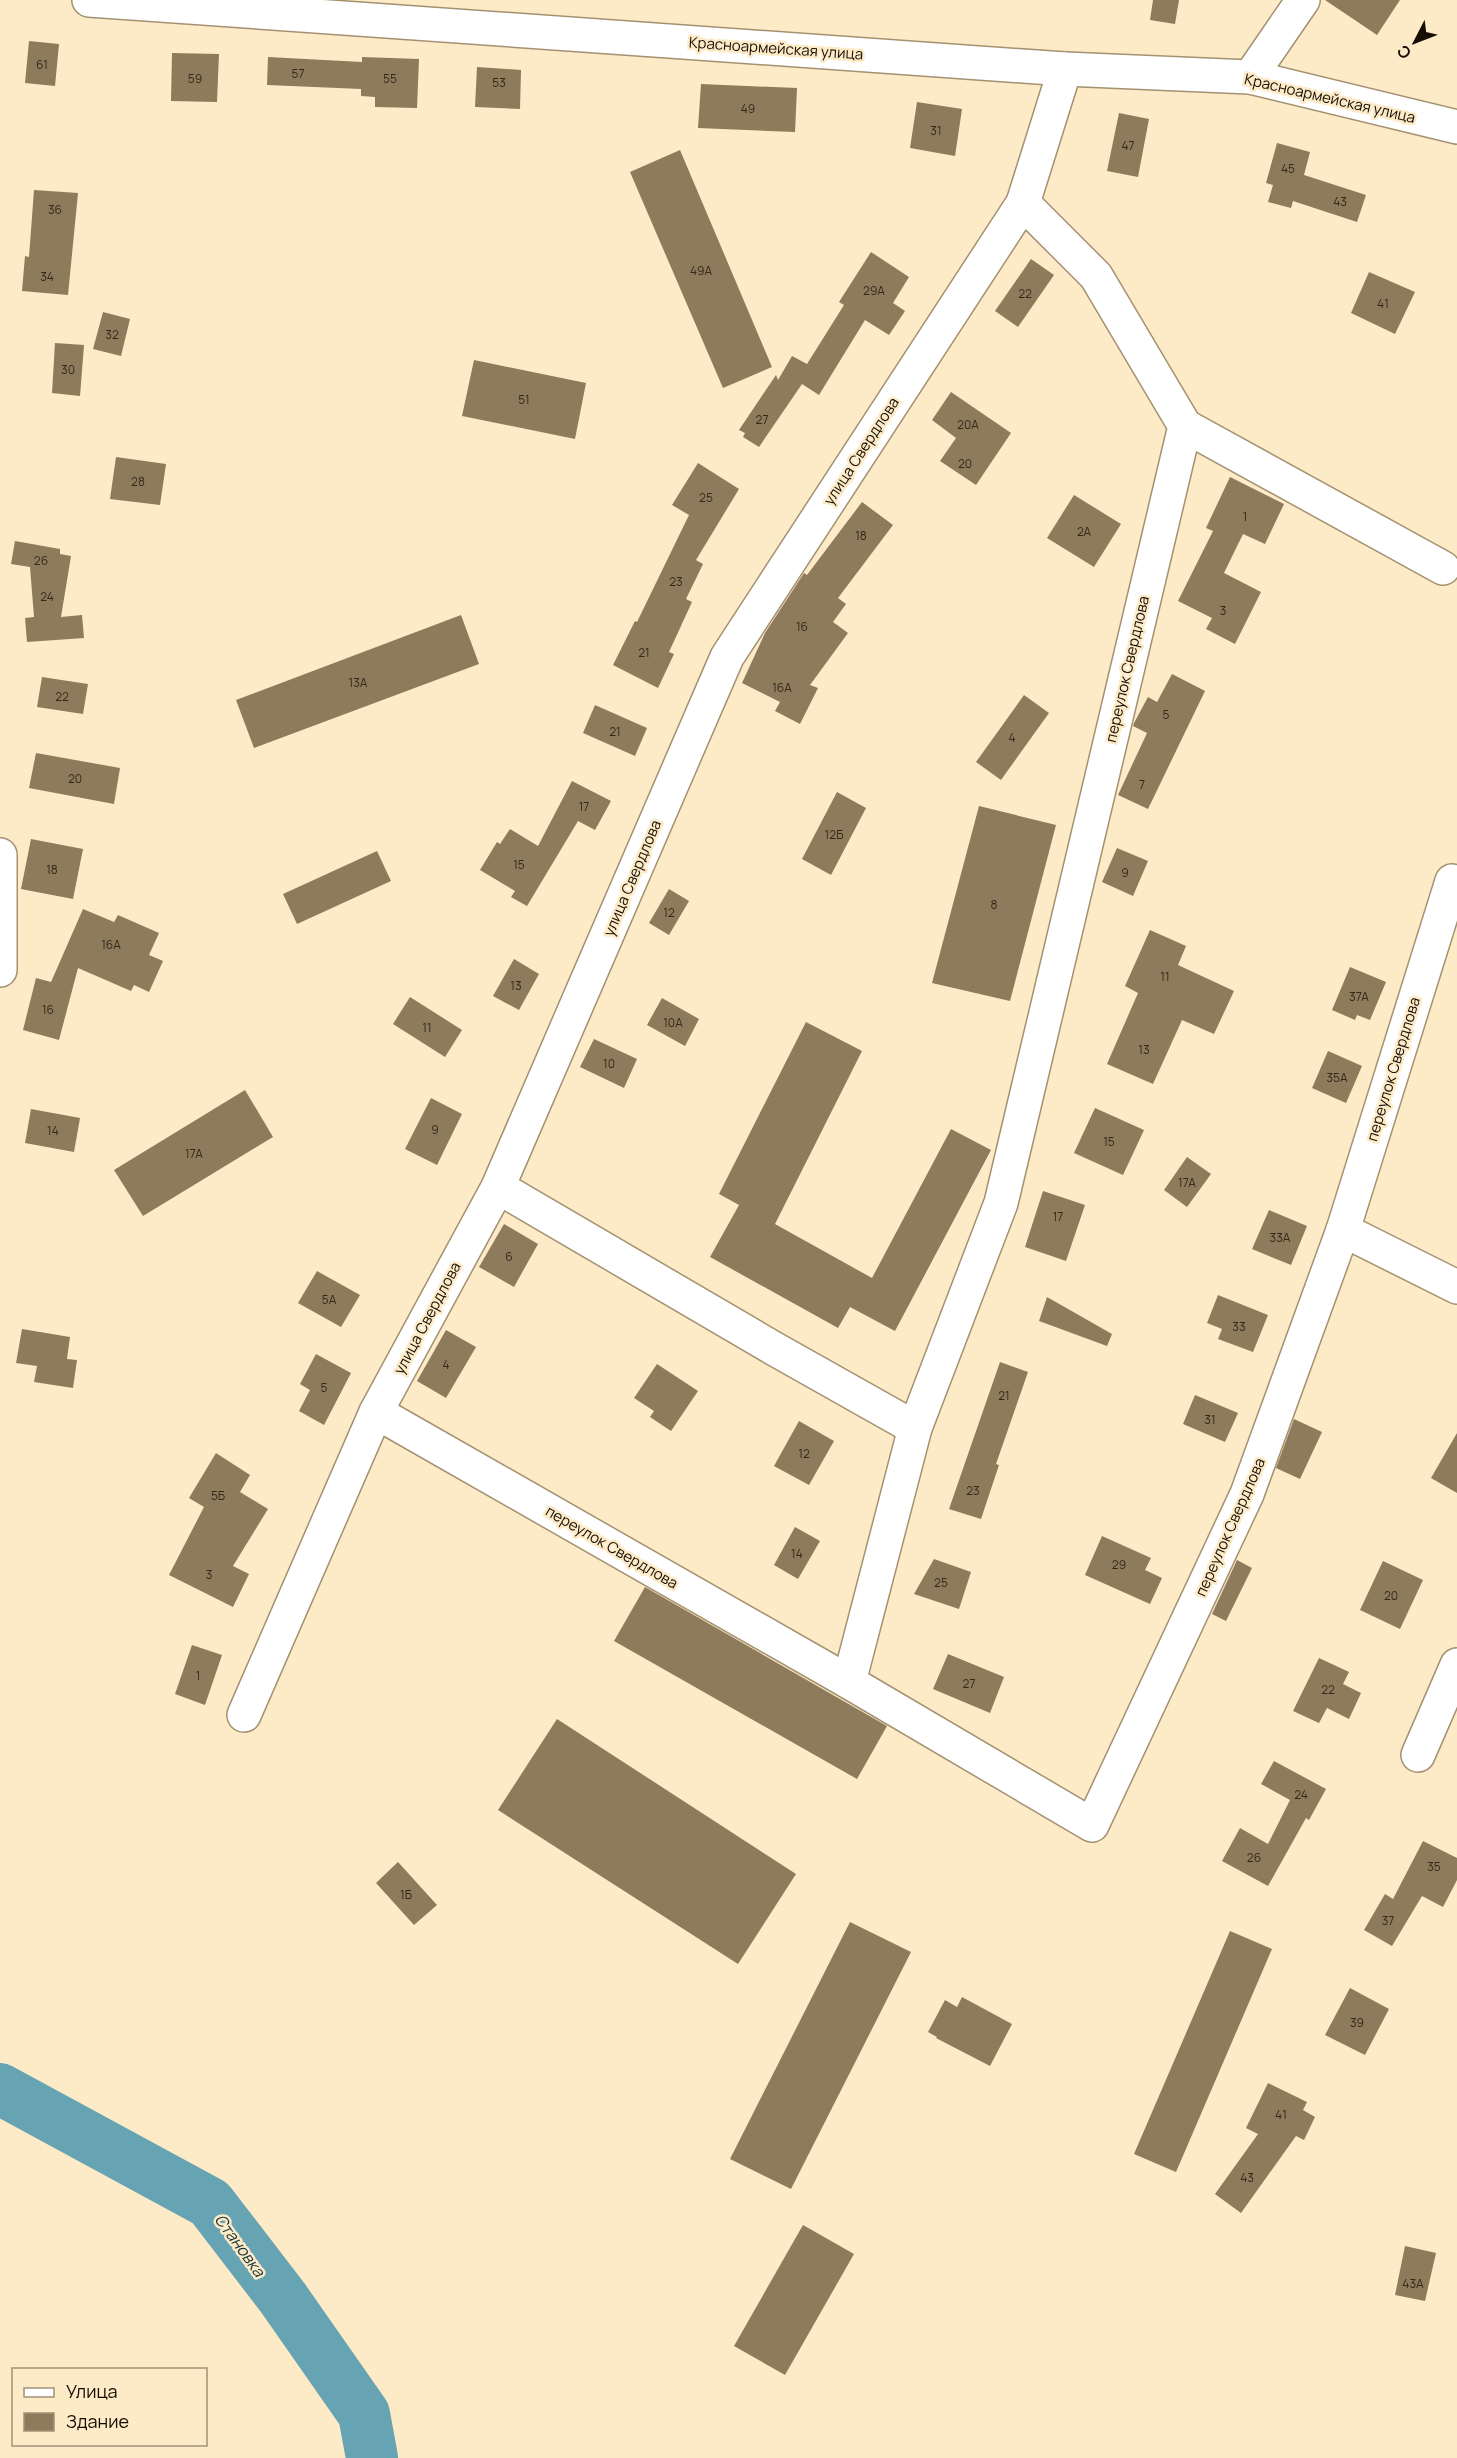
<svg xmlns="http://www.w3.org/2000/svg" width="1457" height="2458" font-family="Manrope,sans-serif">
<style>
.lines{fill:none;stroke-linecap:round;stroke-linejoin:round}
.river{stroke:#67a4b3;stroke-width:52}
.building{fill:#8d7b5c}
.minor-casing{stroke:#a39171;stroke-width:36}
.major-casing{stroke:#a39171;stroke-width:36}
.minor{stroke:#fff;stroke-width:33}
.major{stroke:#fff;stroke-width:33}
.labels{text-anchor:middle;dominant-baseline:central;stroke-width:5;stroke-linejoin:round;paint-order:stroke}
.number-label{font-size:12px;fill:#33291a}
.street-label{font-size:15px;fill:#150e04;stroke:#fdeac7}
.water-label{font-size:16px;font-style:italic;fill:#14333a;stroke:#fdeac7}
</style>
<rect width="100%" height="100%" fill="#fdeac7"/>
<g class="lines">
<polyline class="river" points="0,2089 210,2203 283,2298 364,2414 372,2458"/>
</g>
<g class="building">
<polygon points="1153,0 1179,0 1175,24 1150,20"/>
<polygon points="1325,0 1400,0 1377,35"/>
<polygon points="29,41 59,44 55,86 25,83"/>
<polygon points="172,53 219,54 217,102 171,101"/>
<polygon points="268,57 362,62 362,57 419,59 417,108 375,107 375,97 361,96 361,89 267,85"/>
<polygon points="477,67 521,70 520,109 475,107"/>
<polygon points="701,84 797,88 795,132 698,128"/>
<polygon points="917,102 962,109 955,156 910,148"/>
<polygon points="1119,113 1149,119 1138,177 1107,171"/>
<polygon points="1277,143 1310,152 1304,175 1366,195 1357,222 1293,201 1291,208 1268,202 1273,185 1266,183"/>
<polygon points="680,150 772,367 723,388 630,172"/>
<polygon points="34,190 78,193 68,295 22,291 25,256 29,257"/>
<polygon points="871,252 909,277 893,303 905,311 889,335 865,320 819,395 802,384 759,447 743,437 745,433 739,430 776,375 778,380 792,356 807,364 844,305 839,302"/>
<polygon points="1031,259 1054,275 1018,327 995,311"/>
<polygon points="1369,272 1415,292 1395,334 1351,313"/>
<polygon points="103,312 130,319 121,356 93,349"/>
<polygon points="55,343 84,345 80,396 52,393"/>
<polygon points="474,360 586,383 575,439 462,416"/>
<polygon points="951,392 1011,433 976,485 940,461 956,438 932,420"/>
<polygon points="116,457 166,464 160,505 110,499"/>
<polygon points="698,463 739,489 696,560 703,564 686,599 692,602 669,652 674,654 658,688 613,665 635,621 637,622 689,515 672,505"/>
<polygon points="1230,477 1284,504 1265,544 1243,534 1224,573 1261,592 1235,644 1206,629 1212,618 1178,601 1213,531 1206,528"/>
<polygon points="1074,495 1121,524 1094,567 1047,538"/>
<polygon points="862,502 893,525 838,598 846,604 833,622 848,633 810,685 818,688 800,724 775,711 780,702 742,683 765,633 804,573 807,575"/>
<polygon points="15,541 60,549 60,554 71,556 61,617 82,615 84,638 27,642 25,618 34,617 30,567 11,564"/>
<polygon points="461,615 479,664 254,748 236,700"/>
<polygon points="1172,674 1205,691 1148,809 1118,795 1147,733 1133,726 1134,723 1148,697 1157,702"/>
<polygon points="42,677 88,684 83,714 37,707"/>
<polygon points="1024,695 1049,713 1001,780 976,762"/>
<polygon points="595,705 647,728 635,756 583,733"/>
<polygon points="36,753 120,768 114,804 29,788"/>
<polygon points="572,781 611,801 595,830 578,821 527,906 511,897 515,891 480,870 497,842 500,844 510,829 538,846"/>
<polygon points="837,792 866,808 831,875 802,859"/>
<polygon points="979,806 1056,825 1010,1001 932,983"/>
<polygon points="31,839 83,849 73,899 21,889"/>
<polygon points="1117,848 1148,861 1133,896 1102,882"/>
<polygon points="377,851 391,881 297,924 283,894"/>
<polygon points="669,889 689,901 669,935 649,923"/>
<polygon points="83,909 114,922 118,915 159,933 149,955 163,961 149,992 134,985 131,991 78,968 59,1040 23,1030 36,978 51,982"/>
<polygon points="1150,930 1186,946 1178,965 1234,991 1214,1034 1182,1020 1153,1084 1107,1064 1138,993 1125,986"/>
<polygon points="514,959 539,974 519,1010 493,996"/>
<polygon points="1350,967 1386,982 1370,1020 1357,1015 1355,1020 1332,1010"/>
<polygon points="410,997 462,1030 445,1057 393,1024"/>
<polygon points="662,998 699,1019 685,1046 647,1025"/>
<polygon points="806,1022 862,1051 775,1224 872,1278 951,1129 991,1150 895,1331 850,1307 838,1328 710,1257 739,1205 719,1194"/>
<polygon points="594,1039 637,1059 624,1088 580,1067"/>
<polygon points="1328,1051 1362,1066 1346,1103 1312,1088"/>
<polygon points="245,1090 273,1137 143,1216 114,1170"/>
<polygon points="431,1098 462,1114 437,1165 405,1149"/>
<polygon points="1095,1108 1144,1130 1123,1175 1074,1153"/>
<polygon points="31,1109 80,1118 74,1152 25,1143"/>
<polygon points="1187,1157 1211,1174 1187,1207 1164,1190"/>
<polygon points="1043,1191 1085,1205 1066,1261 1025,1247"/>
<polygon points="1269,1210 1307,1226 1291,1265 1252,1249"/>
<polygon points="504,1224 538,1244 514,1287 479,1267"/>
<polygon points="317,1271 360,1295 341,1327 298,1303"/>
<polygon points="1218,1295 1268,1315 1253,1352 1218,1339 1222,1329 1207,1323"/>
<polygon points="1047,1297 1112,1334 1107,1346 1039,1321"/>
<polygon points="22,1329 70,1337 67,1359 77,1360 73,1388 34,1382 37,1366 16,1363"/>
<polygon points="446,1330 476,1347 446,1398 417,1381"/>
<polygon points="316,1354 351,1373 324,1425 299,1411 310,1390 300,1384"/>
<polygon points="1000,1362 1028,1372 996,1464 999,1465 981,1519 949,1509"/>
<polygon points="657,1364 698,1391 671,1431 650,1417 654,1411 634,1398"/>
<polygon points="1195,1395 1238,1413 1225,1442 1183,1424"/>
<polygon points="1294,1419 1322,1432 1300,1479 1276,1468"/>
<polygon points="799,1421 834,1441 809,1485 774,1466"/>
<polygon points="1457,1433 1457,1493 1431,1478"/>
<polygon points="216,1453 250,1475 240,1492 268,1509 233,1566 249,1574 233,1607 169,1575 204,1507 189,1498"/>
<polygon points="795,1527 820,1541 798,1579 774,1565"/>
<polygon points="1102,1536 1151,1558 1145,1570 1162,1578 1150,1604 1085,1575"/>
<polygon points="934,1559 971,1572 959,1609 914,1594"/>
<polygon points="1237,1560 1252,1568 1226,1621 1212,1614"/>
<polygon points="1383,1561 1423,1580 1400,1629 1360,1610"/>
<polygon points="645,1587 887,1726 857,1779 614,1641"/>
<polygon points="192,1645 222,1655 205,1705 175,1694"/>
<polygon points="948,1654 1004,1677 990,1713 933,1689"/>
<polygon points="1319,1658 1349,1672 1343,1684 1361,1693 1349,1719 1327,1708 1319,1723 1293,1711"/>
<polygon points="557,1719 796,1874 738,1964 498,1810"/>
<polygon points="1274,1761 1326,1789 1309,1820 1306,1818 1268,1886 1222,1861 1240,1828 1268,1844 1290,1800 1261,1784"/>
<polygon points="1423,1841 1457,1858 1457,1880 1443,1907 1422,1896 1392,1946 1364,1930 1385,1894 1393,1899"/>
<polygon points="398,1862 437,1905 414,1925 376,1883"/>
<polygon points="850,1922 911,1952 791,2189 730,2159"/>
<polygon points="1230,1931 1272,1949 1176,2172 1134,2154"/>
<polygon points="1350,1988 1389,2009 1365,2055 1325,2035"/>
<polygon points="962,1997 1012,2024 990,2066 936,2038 937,2037 928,2032 945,2000 957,2007"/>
<polygon points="1268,2083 1307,2102 1303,2110 1315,2117 1304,2140 1296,2136 1241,2213 1215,2194 1258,2134 1246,2128"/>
<polygon points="803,2225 854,2254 785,2375 734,2346"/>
<polygon points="1405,2246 1436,2253 1425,2301 1395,2295"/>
</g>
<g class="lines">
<defs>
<g id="minor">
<polyline points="1250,77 1303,0"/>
<polyline points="1185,426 1443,568"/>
<polyline points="0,855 0,970"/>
<polyline points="498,1187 773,1348 915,1428"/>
<polyline points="1343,1230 1457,1287"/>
<polyline points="376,1412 849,1682 1092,1825 1247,1494 1343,1230 1452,881"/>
<polyline points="849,1682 915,1428 1001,1203 1185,426 1096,276 1023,203"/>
<polyline points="244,1715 376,1412 498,1187 727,657 1023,203 1065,69"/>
<polyline points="1418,1755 1457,1665"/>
</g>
<polyline id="major" points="89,0 1065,69 1250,77 1457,127"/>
</defs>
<use href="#minor" class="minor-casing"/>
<use href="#major" class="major-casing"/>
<use href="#minor" class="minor"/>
<use href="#major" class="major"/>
</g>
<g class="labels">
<g class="number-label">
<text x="42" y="64">61</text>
<text x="298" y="73">57</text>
<text x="195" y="78">59</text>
<text x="390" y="78">55</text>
<text x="499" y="82">53</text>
<text x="748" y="108">49</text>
<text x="936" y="130">31</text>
<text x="1128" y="145">47</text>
<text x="1288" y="168">45</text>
<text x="1340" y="201">43</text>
<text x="55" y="209">36</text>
<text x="701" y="270">49А</text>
<text x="47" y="276">34</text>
<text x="874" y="290">29А</text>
<text x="1025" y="293">22</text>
<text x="1383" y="303">41</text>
<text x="112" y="334">32</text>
<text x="68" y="369">30</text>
<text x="524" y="399">51</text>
<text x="762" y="419">27</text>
<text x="968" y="424">20А</text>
<text x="965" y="463">20</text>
<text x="138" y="481">28</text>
<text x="706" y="497">25</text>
<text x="1245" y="516">1</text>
<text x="1084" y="531">2А</text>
<text x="861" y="535">18</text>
<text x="41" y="560">26</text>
<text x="676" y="581">23</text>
<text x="47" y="596">24</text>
<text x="1223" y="610">3</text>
<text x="802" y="626">16</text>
<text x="644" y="652">21</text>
<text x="358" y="682">13А</text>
<text x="782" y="687">16А</text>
<text x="62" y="696">22</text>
<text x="1166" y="714">5</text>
<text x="615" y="731">21</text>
<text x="1012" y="737">4</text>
<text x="75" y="778">20</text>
<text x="1142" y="784">7</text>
<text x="584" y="806">17</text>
<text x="834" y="834">12Б</text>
<text x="519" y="864">15</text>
<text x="52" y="869">18</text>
<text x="1125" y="872">9</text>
<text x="994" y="904">8</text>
<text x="669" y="912">12</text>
<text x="111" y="944">16А</text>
<text x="1165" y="976">11</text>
<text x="516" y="985">13</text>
<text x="1359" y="996">37А</text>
<text x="48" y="1009">16</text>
<text x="673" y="1022">10А</text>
<text x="427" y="1027">11</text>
<text x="1144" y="1049">13</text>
<text x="609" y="1063">10</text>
<text x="1337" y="1077">35А</text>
<text x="435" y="1129">9</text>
<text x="53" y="1130">14</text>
<text x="1109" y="1141">15</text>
<text x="194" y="1153">17А</text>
<text x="1187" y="1182">17А</text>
<text x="1058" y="1216">17</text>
<text x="1280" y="1237">33А</text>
<text x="509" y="1256">6</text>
<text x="329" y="1299">5А</text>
<text x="1239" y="1326">33</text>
<text x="446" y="1364">4</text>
<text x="324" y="1387">5</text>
<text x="1004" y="1395">21</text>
<text x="1210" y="1419">31</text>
<text x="804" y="1453">12</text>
<text x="973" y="1490">23</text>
<text x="218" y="1495">5Б</text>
<text x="797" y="1553">14</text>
<text x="1119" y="1564">29</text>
<text x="209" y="1574">3</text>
<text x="941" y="1582">25</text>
<text x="1391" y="1595">20</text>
<text x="198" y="1675">1</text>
<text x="969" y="1683">27</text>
<text x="1328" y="1689">22</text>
<text x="1301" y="1794">24</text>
<text x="1254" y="1857">26</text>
<text x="1434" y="1866">35</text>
<text x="406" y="1894">1Б</text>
<text x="1388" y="1920">37</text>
<text x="1357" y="2022">39</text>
<text x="1281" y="2114">41</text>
<text x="1247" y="2177">43</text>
<text x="1413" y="2283">43А</text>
</g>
<g class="street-label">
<text transform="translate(776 48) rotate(4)">Красноармейская улица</text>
<text transform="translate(1330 98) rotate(13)">Красноармейская улица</text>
<text transform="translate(861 451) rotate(-57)">улица Свердлова</text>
<text transform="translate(1127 669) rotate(-77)">переулок Свердлова</text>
<text transform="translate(632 878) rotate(-67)">улица Свердлова</text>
<text transform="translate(1393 1069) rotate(-73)">переулок Свердлова</text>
<text transform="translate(427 1318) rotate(-62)">улица Свердлова</text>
<text transform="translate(1230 1527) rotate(-66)">переулок Свердлова</text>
<text transform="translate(612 1547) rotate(30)">переулок Свердлова</text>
</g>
<g class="water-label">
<text transform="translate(240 2245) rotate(54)">Становка</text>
</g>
</g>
<rect x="12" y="2368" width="195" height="78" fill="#fdeac7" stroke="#a09279" stroke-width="1.5"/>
<rect x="24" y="2388" width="30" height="9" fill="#ffffff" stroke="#a09279" stroke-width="1.5"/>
<text x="66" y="2398" font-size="18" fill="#150e04">Улица</text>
<rect x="24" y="2413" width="30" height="18" fill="#8d7b5c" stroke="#a09279" stroke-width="1.5"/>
<text x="66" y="2428" font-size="18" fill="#150e04">Здание</text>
<g transform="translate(1415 42) rotate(228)" stroke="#fdeac7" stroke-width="4.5" paint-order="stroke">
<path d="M0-4.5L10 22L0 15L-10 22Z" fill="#150e04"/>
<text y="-9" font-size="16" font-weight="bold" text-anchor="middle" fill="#150e04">С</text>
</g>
</svg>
